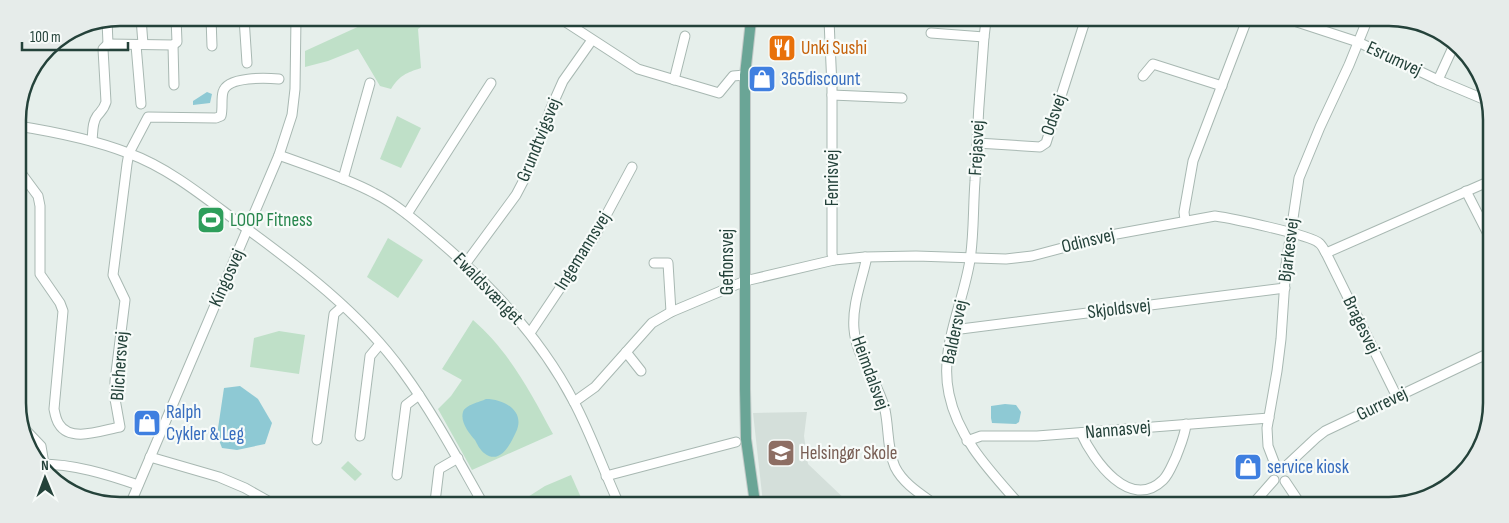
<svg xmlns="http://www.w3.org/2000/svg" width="1509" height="523" font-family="'Sofia Sans Condensed',sans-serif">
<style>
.built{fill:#d4dfda}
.green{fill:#bfe0c8}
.water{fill:#8ec9d4}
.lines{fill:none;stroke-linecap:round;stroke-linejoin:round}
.minor-casing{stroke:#a8b8b2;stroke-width:11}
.major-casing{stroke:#c2cac8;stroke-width:12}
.minor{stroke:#fff;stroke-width:9}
.major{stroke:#6aa596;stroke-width:10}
.labels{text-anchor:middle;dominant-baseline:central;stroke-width:4.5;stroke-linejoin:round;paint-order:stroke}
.food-label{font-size:19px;fill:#c56008;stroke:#f7fbf9;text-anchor:start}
.street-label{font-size:19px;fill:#24423a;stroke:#f7fbf9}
.shop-label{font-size:19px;fill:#366cbe;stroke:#f7fbf9;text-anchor:start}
.leisure-label{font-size:19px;fill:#27864d;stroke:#f7fbf9;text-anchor:start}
.education-label{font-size:19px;fill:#785e54;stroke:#f7fbf9;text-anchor:start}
.rim{fill:none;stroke:#24423a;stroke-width:2.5}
</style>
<rect width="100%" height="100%" fill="#e6efeb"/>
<polygon class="built" points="807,412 804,436 808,464 849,503 763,503 753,413"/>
<g class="green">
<path d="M375,19H431L418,29L421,68C406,73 400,75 391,89L380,86L358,49L328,61L305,67V51Z"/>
<polygon points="397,116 421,128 401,168 380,159"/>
<polygon points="388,238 423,260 398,298 367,277"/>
<path d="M473,320C509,351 531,393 553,434L472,470L438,409L451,396L462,380L442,369Z"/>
<polygon points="279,331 305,335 299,374 250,367 254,338"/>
<polygon points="348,461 362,474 355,481 341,468"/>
<polygon points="571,475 583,502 520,502 545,486"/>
</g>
<g class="water">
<polygon points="207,92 212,94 210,103 193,105 193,101"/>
<polygon points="240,386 258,399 272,423 265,444 237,450 222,448 217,435 224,388"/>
<path d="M486,399C504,399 526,411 516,432C511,443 500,466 484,453C480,450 477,444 475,440C469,433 460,422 463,412C465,405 480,402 486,399Z"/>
<polygon points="1005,404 1016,405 1021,412 1019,422 1016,424 992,423 991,418 991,406"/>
</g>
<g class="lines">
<defs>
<g id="minor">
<polyline points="141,18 143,44"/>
<polyline points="211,18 212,46"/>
<polyline points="244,18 247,63"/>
<polyline points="561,19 638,69 719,93 733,76 745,75"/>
<polyline points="107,20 108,44"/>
<polyline points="829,20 832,87 832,254 834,260"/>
<path d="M986,21L984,37C980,85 977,133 975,181C973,207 974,235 970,260C963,305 939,348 949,394C958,438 990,471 1019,504"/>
<polyline points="1297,22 1358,42 1438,80 1488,101"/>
<polyline points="931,33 984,37"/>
<polyline points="136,45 141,104"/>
<polyline points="173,45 174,85"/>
<polyline points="1143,76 1153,64 1222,86"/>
<polyline points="674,80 685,36"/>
<polyline points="1438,80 1454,45"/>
<polyline points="832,95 902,98"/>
<path d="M18,126C56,132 92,139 128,153C169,168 204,197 239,223C298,266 360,312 403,372C433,413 457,458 482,502"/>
<path d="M92,141C93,132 92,123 97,116C102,110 104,109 106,102L103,49L108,44L173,45L177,42L176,18"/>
<polyline points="977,143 1040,147 1046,143 1085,21"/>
<path d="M279,155C311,167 344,177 374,193C398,205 418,223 438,240C492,286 541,338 574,402C591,434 603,469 618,502"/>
<path d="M18,169L38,196L40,206V274L60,303L63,311L54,409C55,414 56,420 59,424C70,443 103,430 120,427L115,399V381L125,300L113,275L127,164L129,153L148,117L216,118L221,116C223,108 221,99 223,92C227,76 267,78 279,79"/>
<polyline points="343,179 370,83"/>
<polyline points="1466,191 1489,236"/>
<polyline points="407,214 491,83"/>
<polyline points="1185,220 1184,212 1193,161 1246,22"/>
<polyline points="1326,253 1397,397"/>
<path d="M865,257L866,261C861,283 852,306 854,329C856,358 879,382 885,410C889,429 887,449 895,467C903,483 919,493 933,503"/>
<polyline points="466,263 516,195 527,174 551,108 563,81 592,40"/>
<polyline points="654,263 668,263 671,312"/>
<polyline points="953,330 1285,288"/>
<polyline points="530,333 595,236 632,167"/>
<polyline points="626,352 641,371"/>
<path d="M574,402L595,387L652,323L671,312L745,281L834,260L865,257L916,256L1006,259L1032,256L1111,235L1215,216C1230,218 1311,235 1319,243C1322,245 1324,250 1326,253L1490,181"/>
<polyline points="19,423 41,446 44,464"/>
<path d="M1081,433C1093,460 1130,512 1163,480C1169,474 1172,465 1176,457C1180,446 1185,436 1186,424"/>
<polyline points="360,436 370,356 380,344"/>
<polyline points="317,440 334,314 343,306"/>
<polyline points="967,441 981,436 1037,436 1269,418"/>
<polyline points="150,457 219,477 245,488 268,501"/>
<path d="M40,464C74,464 106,474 138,485"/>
<polyline points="1276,467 1268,446 1267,428 1277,371 1281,339 1286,265 1299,178 1320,127 1349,65 1366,23"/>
<polyline points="1285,467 1316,438 1325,431 1487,354"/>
<polyline points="397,475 406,405 419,395"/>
<polyline points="606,476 736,442"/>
<polyline points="1285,481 1301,505"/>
<polyline points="132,500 279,155 292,115 295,89 296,18"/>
<polyline points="435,502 439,469 458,458"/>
<polyline points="1252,505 1274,480"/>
</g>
<polyline id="major" points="751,20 745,75 745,389 746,439 755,503"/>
</defs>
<use href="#minor" class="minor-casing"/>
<use href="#major" class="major-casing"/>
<use href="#minor" class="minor"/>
<use href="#major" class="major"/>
</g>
<defs>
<symbol id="restaurant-square" viewBox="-11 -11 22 22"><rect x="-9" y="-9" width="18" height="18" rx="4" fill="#e8710a" stroke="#f7fbf9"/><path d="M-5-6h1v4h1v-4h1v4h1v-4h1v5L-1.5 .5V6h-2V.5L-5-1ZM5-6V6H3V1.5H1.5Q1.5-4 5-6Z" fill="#fff"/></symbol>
<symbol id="shop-square" viewBox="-11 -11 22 22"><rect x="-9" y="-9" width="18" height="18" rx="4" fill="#3f7fe0" stroke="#f7fbf9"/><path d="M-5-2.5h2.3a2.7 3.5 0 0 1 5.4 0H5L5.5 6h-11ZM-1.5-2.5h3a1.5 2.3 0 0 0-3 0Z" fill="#fff"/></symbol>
<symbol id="stadium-square" viewBox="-11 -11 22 22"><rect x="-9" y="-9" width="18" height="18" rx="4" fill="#2e9e5b" stroke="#f7fbf9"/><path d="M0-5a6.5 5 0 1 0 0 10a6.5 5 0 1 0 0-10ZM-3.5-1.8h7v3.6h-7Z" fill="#fff"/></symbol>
<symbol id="school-square" viewBox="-11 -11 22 22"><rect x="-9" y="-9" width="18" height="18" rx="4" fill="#8d6e63" stroke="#f7fbf9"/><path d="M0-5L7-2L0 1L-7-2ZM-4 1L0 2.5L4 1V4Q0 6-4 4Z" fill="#fff"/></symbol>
</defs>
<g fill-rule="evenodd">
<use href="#restaurant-square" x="766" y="32" width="32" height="32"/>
<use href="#shop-square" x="746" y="63" width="32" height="32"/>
<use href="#stadium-square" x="195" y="204" width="32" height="32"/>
<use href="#shop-square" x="131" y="407" width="32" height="32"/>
<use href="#school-square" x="765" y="437" width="32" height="32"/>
<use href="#shop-square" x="1232" y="451" width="32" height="32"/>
</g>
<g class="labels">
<g class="food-label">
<text x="801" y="48">Unki Sushi</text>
</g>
<g class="street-label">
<text transform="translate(1394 59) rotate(25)">Esrumvej</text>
<text transform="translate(1054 115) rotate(-71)">Odsvej</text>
<text transform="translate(539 140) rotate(-68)">Grundtvigsvej</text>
<text transform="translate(977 148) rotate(-87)">Frejasvej</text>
<text transform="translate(832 178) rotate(-90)">Fenrisvej</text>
<text transform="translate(1088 241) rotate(-14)">Odinsvej</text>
<text transform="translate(1289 250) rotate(-83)">Bjarkesvej</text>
<text transform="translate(583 251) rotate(-58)">Ingemannsvej</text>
<text transform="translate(727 262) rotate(-90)">Gefionsvej</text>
<text transform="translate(227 278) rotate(-66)">Kingosvej</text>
<text transform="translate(488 289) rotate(46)">Ewaldsvænget</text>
<text transform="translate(1119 309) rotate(-7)">Skjoldsvej</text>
<text transform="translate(1361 325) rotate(64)">Bragesvej</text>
<text transform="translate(955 332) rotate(-78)">Baldersvej</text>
<text transform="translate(120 366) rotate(-86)">Blichersvej</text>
<text transform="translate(870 373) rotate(70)">Heimdalsvej</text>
<text transform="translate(1382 404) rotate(-26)">Gurrevej</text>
<text transform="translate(1118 430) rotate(-5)">Nannasvej</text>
</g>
<g class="shop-label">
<text x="781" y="79">365discount</text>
<text x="166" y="412">Ralph<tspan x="166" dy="22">Cykler &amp; Leg</tspan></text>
<text x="1267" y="467">service kiosk</text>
</g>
<g class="leisure-label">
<text x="230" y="220">LOOP Fitness</text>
</g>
<g class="education-label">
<text x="800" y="453">Helsingør Skole</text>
</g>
</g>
<path d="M0 0H1509V523H0ZM120 26H1389A94 94 0 0 1 1483 120V403A94 94 0 0 1 1389 497H120A94 94 0 0 1 26 403V120A94 94 0 0 1 120 26Z" fill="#e6ecea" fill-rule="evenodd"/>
<path class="rim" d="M120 26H1389A94 94 0 0 1 1483 120V403A94 94 0 0 1 1389 497H120A94 94 0 0 1 26 403V120A94 94 0 0 1 120 26Z"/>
<g transform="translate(45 478) rotate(359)" stroke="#f7fbf9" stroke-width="4" paint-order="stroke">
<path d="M0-4L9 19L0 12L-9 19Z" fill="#24423a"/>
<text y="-8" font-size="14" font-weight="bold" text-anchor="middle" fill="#24423a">N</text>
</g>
<path d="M22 42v8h106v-8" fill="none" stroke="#24423a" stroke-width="2.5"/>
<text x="30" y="42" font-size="15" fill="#24423a" stroke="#f7fbf9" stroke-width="4" paint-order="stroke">100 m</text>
</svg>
